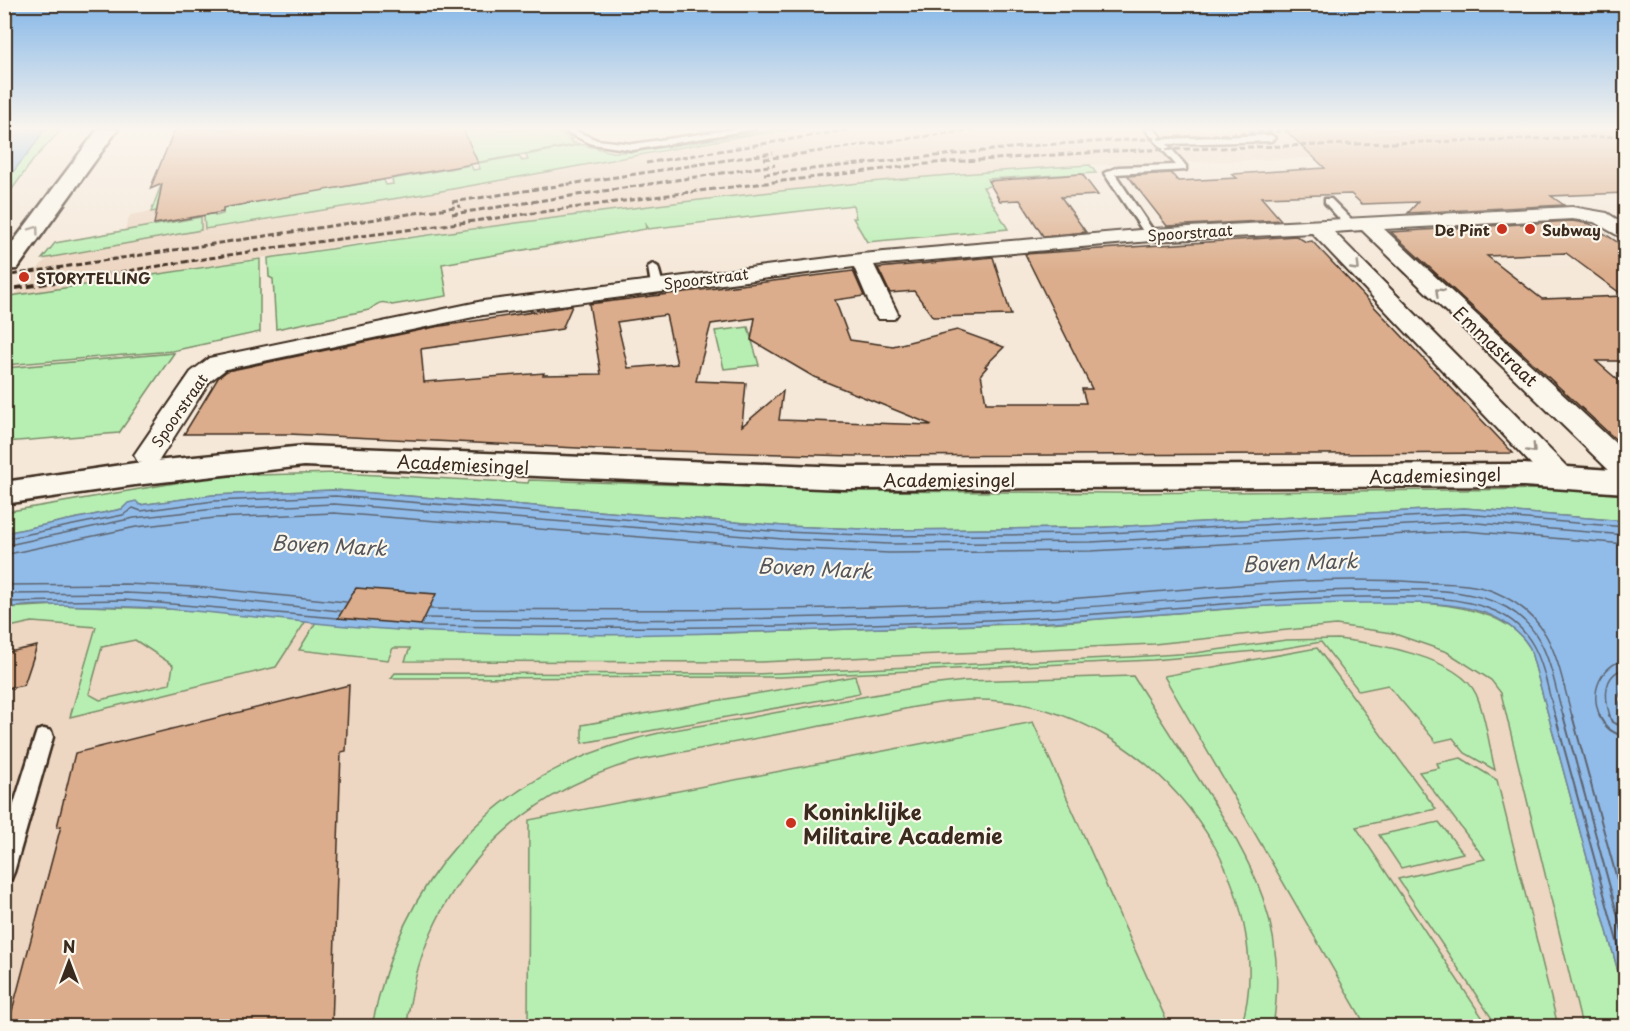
<svg xmlns="http://www.w3.org/2000/svg" width="1630" height="1031" font-family="'Playpen Sans',sans-serif">
<style>
.built{fill:#edd6c2}
.green{fill:#b7efb2;stroke:#798c68;stroke-width:1.5;fill-rule:evenodd}
.water{fill:#91bce9;stroke:#6f8298;stroke-width:1.5}
.lines{fill:none;stroke-linecap:round;stroke-linejoin:round}
.shore-far1{stroke:#5d646f;stroke-width:1.5}
.shore{stroke:#5d646f;stroke-width:2}
.building{fill:#dbad8c;stroke:#3b2a1e;stroke-width:1.5;fill-rule:evenodd}
.lane-casing{stroke:#3b2a1e;stroke-width:5}
.street-casing{stroke:#3b2a1e;stroke-width:4}
.secondary-casing{stroke:#3b2a1e;stroke-width:5}
.lane{fill:#fbf7ec;fill-rule:evenodd}
.street{fill:#fbf7ec;fill-rule:evenodd}
.secondary{fill:#fbf7ec;fill-rule:evenodd}
.rail-far1{stroke:#3b2a1e;stroke-width:3;stroke-dasharray:6 3;stroke-linecap:butt}
.rail{stroke:#3b2a1e;stroke-width:4;stroke-dasharray:8 4;stroke-linecap:butt}
.oneway{stroke:#9b9085}
.poi-dot{fill:#c8321e;stroke:#fbf7ec;stroke-width:2}
.labels{text-anchor:middle;dominant-baseline:central;stroke-width:4.5;stroke-linejoin:round;paint-order:stroke}
.far-poi-label{font-size:15px;font-weight:bold;fill:#3b2a1e;stroke:#fbf7ec;text-anchor:start}
.far-street-label{font-size:15px;fill:#3b2a1e;stroke:#fbf7ec}
.street-label{font-size:18px;fill:#3b2a1e;stroke:#fbf7ec}
.water-label{font-size:20px;font-style:italic;fill:#55565b;stroke:#fbf7ec}
.near-poi-label{font-size:21px;font-weight:bold;fill:#3b2a1e;stroke:#fbf7ec;text-anchor:start}
</style>
<rect width="100%" height="100%" fill="#f5e8d9"/>
<filter id="ink" filterUnits="userSpaceOnUse"><feTurbulence type="fractalNoise" baseFrequency=".0167" numOctaves="2"/><feDisplacementMap in="SourceGraphic" scale="12" xChannelSelector="R" yChannelSelector="G"/><feConvolveMatrix kernelMatrix="1 2 1 2 8 2 1 2 1" color-interpolation-filters="sRGB"/></filter>
<g filter="url(#ink)">
<g class="built">
<polygon points="801,129 1284,129 1314,158 1057,166 730,197 385,239 15,295 47,258 120,243 130,215 215,201 215,228 436,192 743,136"/>
<polygon points="1306,603 1474,609 1626,997 1625,1026 5,1026 5,608 193,610 724,633 1049,623"/>
</g>
<g class="green">
<path d="M44,129H62L34,159L5,199C4,167 32,157 44,129Z"/>
<path d="M306,129H550L573,139L569,140L572,142L612,152H634L777,129H801L743,136L436,192L205,229L204,216L215,212V216L223,214V208L215,201L151,212L161,185ZM573,142L579,145L526,155L528,160L522,161L519,156L478,163L480,169L473,170L471,165L392,179L393,184L386,185L384,180L337,188L574,145Z"/>
<path d="M1090,165L1096,173L987,179L991,186L983,187L1008,229L867,242L853,218H856L853,205L648,229L645,222L646,229L442,264L447,296L392,305C381,300 378,303 369,310L276,329L273,279L269,277L268,258C541,218 815,181 1090,165Z"/>
<polygon points="201,217 201,230 42,259 55,243"/>
<polygon points="260,259 260,332 172,351 5,365 5,303 10,296"/>
<polygon points="748,327 759,365 724,369 715,331"/>
<polygon points="174,353 119,433 5,442 5,368"/>
<polygon points="257,472 256,475 339,473 528,483 529,480 875,491 1117,493 1555,489 1626,495 1625,521 1464,508 1090,528 889,530 784,526 334,490 213,495 140,505 129,503 122,509 5,533 5,512 216,476"/>
<path d="M1306,603C1366,603 1497,589 1530,648L1625,997V1026H1582L1501,693L1491,680L1447,652L1392,633L1336,625L1154,644L761,662L405,661L410,648H393L388,660L299,650L316,622L412,631L724,633L1049,623Z"/>
<path d="M59,605L193,610L306,621L276,667L70,717L96,627L32,622L5,628V608ZM135,640L173,665L170,684L100,700L89,694L102,647Z"/>
<path d="M1338,639C1374,643 1459,657 1476,694C1486,716 1489,746 1495,770L1465,753L1453,738L1436,742L1388,685L1359,691L1321,642L1280,649L1153,660L780,677L391,678L395,673L756,674L1130,657L1195,653L1286,640Z"/>
<polygon points="1317,648 1436,809 1356,827 1488,1026 1366,1026 1164,676"/>
<polygon points="855,676 860,693 582,743 582,725"/>
<path d="M1133,676C1156,712 1179,748 1202,784C1254,865 1289,927 1273,1026H1241C1260,969 1243,898 1215,847C1166,760 1072,697 970,700C926,702 880,715 836,723C771,736 705,748 640,760C512,793 420,893 407,1026H372C401,879 488,779 635,739C669,729 706,725 742,719C804,707 867,696 930,685L965,681Z"/>
<polygon points="1033,722 1169,1026 528,1026 529,820"/>
<polygon points="1461,758 1497,780 1558,1026 1497,1026 1398,879 1485,859 1419,772 1439,768 1437,763"/>
<polygon points="1439,822 1463,853 1401,868 1379,835"/>
</g>
<g class="water">
<polygon points="5,129 44,129 35,144 5,182"/>
<path d="M334,490L784,526L889,530L1090,528L1464,508L1625,521L1626,678L1618,699L1626,723L1625,997L1530,648C1520,631 1501,618 1482,612C1448,601 1409,603 1374,603C1252,602 1132,620 1010,624C812,629 612,641 414,631C308,626 204,607 97,606C67,606 35,603 5,608V533L122,509L128,503L136,501L140,505L213,495Z"/>
</g>
<g class="lines">
<g class="shore-far1">
<polyline points="4,539 123,515 133,508 141,511 214,501 335,496 783,532 889,536 1090,534 1464,514 1626,527"/>
<polyline points="4,546 134,518 215,509 334,504 783,539 889,544 1091,542 1464,522 1626,535"/>
<polyline points="4,555 136,527 215,518 334,513 782,548 889,553 1091,551 1464,531 1626,544"/>
<polyline points="4,585 125,584 195,587 346,602"/>
<polyline points="4,594 125,593 194,596 340,611"/>
<polyline points="4,602 124,600 337,618"/>
<path d="M430,609C636,610 843,612 1049,600C1172,593 1294,574 1417,582C1442,584 1472,582 1495,592C1554,617 1557,662 1572,716"/>
<path d="M426,618C633,622 840,619 1047,609C1156,604 1265,590 1374,590C1413,590 1458,587 1495,602C1547,623 1550,668 1563,716"/>
<path d="M422,626C631,629 841,628 1051,617C1155,611 1259,598 1364,597C1407,597 1455,594 1495,611C1541,631 1543,673 1555,716"/>
<path d="M1600,716C1589,691 1601,666 1626,659"/>
<path d="M1610,716C1604,697 1603,674 1626,668"/>
</g>
<g class="shore">
<polyline points="1555,715 1626,974"/>
<polyline points="1563,715 1626,946"/>
<polyline points="1572,715 1626,912"/>
<path d="M1599,715C1605,728 1612,733 1626,737"/>
<polyline points="1609,715 1612,722 1626,728"/>
</g>
</g>
<g class="building">
<polygon points="175,129 463,129 478,163 223,208 223,212 154,224 162,184 150,189"/>
<polygon points="1284,129 1626,129 1626,193 1551,196 1564,205 1408,213 1418,202 1362,204 1351,194 1261,197 1281,220 1167,226 1128,176 1171,173 1178,181 1237,178 1232,174 1325,168"/>
<polygon points="1082,174 1098,195 1061,197 1086,232 1043,236 1020,200 1000,201 988,181"/>
<path d="M1572,221L1590,224L1626,248V361H1596L1626,387V449L1391,232ZM1566,253L1624,296L1542,299L1487,256Z"/>
<path d="M1296,236L1306,242L1312,241L1513,453L853,456L598,449L289,434H184L218,378L227,371L435,327L572,306L562,329L421,349L424,382L544,373L543,375L601,374L589,304L853,271L864,296L835,300L850,340L893,346L957,330L1004,347L985,366L987,367L981,374L986,403H1086L1082,389H1092L1025,254ZM666,315L677,364L628,368L617,322ZM755,318L751,340L814,377L932,425L779,420L783,391L742,426L746,383L696,381L711,324Z"/>
<polygon points="993,257 1011,315 933,317 914,291 890,293 878,268"/>
<polygon points="356,588 436,594 421,625 338,618"/>
<polygon points="37,646 24,685 4,689 4,653"/>
<polygon points="349,685 346,751 341,752 332,1026 8,1026 61,826 57,827 75,753"/>
</g>
<g class="lines">
<defs>
<g id="lane">
<polygon points="560,129 571,129 597,140 633,144 735,129 755,129 633,150 592,144"/>
<polygon points="1145,129 1154,129 1163,139 1271,135 1275,138 1271,141 1167,144 1186,166 1186,170 1115,174 1156,235 1151,238 1147,237 1104,173 1118,167 1176,165"/>
<polygon points="1325,199 1331,199 1354,222 1354,226 1346,226 1325,203"/>
<polygon points="653,264 658,267 663,285 657,288 651,285 648,267"/>
<polygon points="44,729 51,731 53,737 14,872 11,879 4,882 4,836 35,737 37,731"/>
</g>
<polygon id="street" points="1572,207 1607,213 1626,225 1626,240 1594,222 1572,219 1384,229 1626,453 1626,479 1616,477 1362,230 1334,232 1569,469 1573,476 1569,483 1559,486 1549,483 1312,233 1151,241 874,265 898,314 894,319 878,319 874,314 854,267 483,315 226,369 209,382 158,462 148,464 138,462 134,455 191,372 209,358 483,301 861,254 1151,229"/>
<g id="secondary">
<polygon points="98,129 118,129 17,269 4,270 4,254"/>
<polygon points="304,446 844,467 1523,464 1626,471 1626,493 1523,486 844,489 304,466 135,485 4,504 4,482 135,463"/>
</g>
</defs>
<use href="#lane" class="lane-casing"/>
<use href="#street" class="street-casing"/>
<use href="#secondary" class="secondary-casing"/>
<use href="#lane" class="lane"/>
<use href="#street" class="street"/>
<use href="#secondary" class="secondary"/>
<g class="rail-far1">
<polyline points="764,159 977,129"/>
<polyline points="646,163 853,129"/>
<polyline points="764,174 1040,145 1318,129"/>
<polyline points="452,202 773,153"/>
<polyline points="452,214 775,165"/>
<polyline points="272,248 698,191 935,163 1114,151 1626,136"/>
<polyline points="4,276 461,206"/>
<polyline points="76,279 280,247"/>
</g>
<polyline class="rail" points="4,290 86,277"/>
</g>
<defs><path id="oneway-chevron" d="M-2-3.5L2.5 0L-2 3.5" fill="none" stroke-width="1.6" stroke-linecap="round" stroke-linejoin="round" transform="scale(1.5)"/></defs>
<g class="oneway">
<use href="#oneway-chevron" transform="translate(35 230) rotate(-54)"/>
<use href="#oneway-chevron" transform="translate(1356 267) rotate(46)"/>
<use href="#oneway-chevron" transform="translate(1439 292) rotate(-136)"/>
<use href="#oneway-chevron" transform="translate(1532 449) rotate(46)"/>
</g>
</g>
<linearGradient id="sky" x2="0" y2="1"><stop stop-color="#85b7e8"/><stop offset="0.47" stop-color="#faf5ee"/><stop offset="1" stop-color="#faf5ee" stop-opacity="0"/></linearGradient>
<rect width="1630" height="273" fill="url(#sky)"/>
<g class="poi-dot">
<circle cx="1502" cy="229" r="6"/>
<circle cx="1530" cy="229" r="6"/>
<circle cx="24" cy="277" r="6"/>
<circle cx="791" cy="823" r="6"/>
</g>
<g class="labels">
<g class="far-poi-label">
<text x="1490" y="229" text-anchor="end">De Pint</text>
<text x="1542" y="229">Subway</text>
<text x="36" y="277">STORYTELLING</text>
</g>
<g class="far-street-label">
<text transform="translate(1190 232) rotate(-4)">Spoorstraat</text>
<text transform="translate(706 278) rotate(-7)">Spoorstraat</text>
<text transform="translate(179 410) rotate(-55)">Spoorstraat</text>
</g>
<g class="street-label">
<text transform="translate(1496 346) rotate(43)">Emmastraat</text>
<text transform="translate(463 464) rotate(3)">Academiesingel</text>
<text transform="translate(1435 475) rotate(-1)">Academiesingel</text>
<text x="949" y="479">Academiesingel</text>
</g>
<g class="water-label">
<text transform="translate(329 545) rotate(3)">Boven Mark</text>
<text transform="translate(1300 562) rotate(-2)">Boven Mark</text>
<text transform="translate(815 568) rotate(3)">Boven Mark</text>
</g>
<g class="near-poi-label">
<text x="803" y="811">Koninklijke<tspan x="803" dy="24">Militaire Academie</tspan></text>
</g>
</g>
<rect width="1630" height="1031" fill="none" stroke="#fbf7ec" stroke-width="24"/>
<rect x="12" y="12" width="1606" height="1007" fill="none" stroke="#3b2a1e" stroke-width="2" filter="url(#ink)"/>
<g transform="translate(69 962)" stroke="#fbf7ec" stroke-width="4.5" paint-order="stroke">
<path d="M0-4.5L10 22L0 15L-10 22Z" fill="#3b2a1e"/>
<text y="-9" font-size="16" font-weight="bold" text-anchor="middle" fill="#3b2a1e">N</text>
</g>
</svg>
